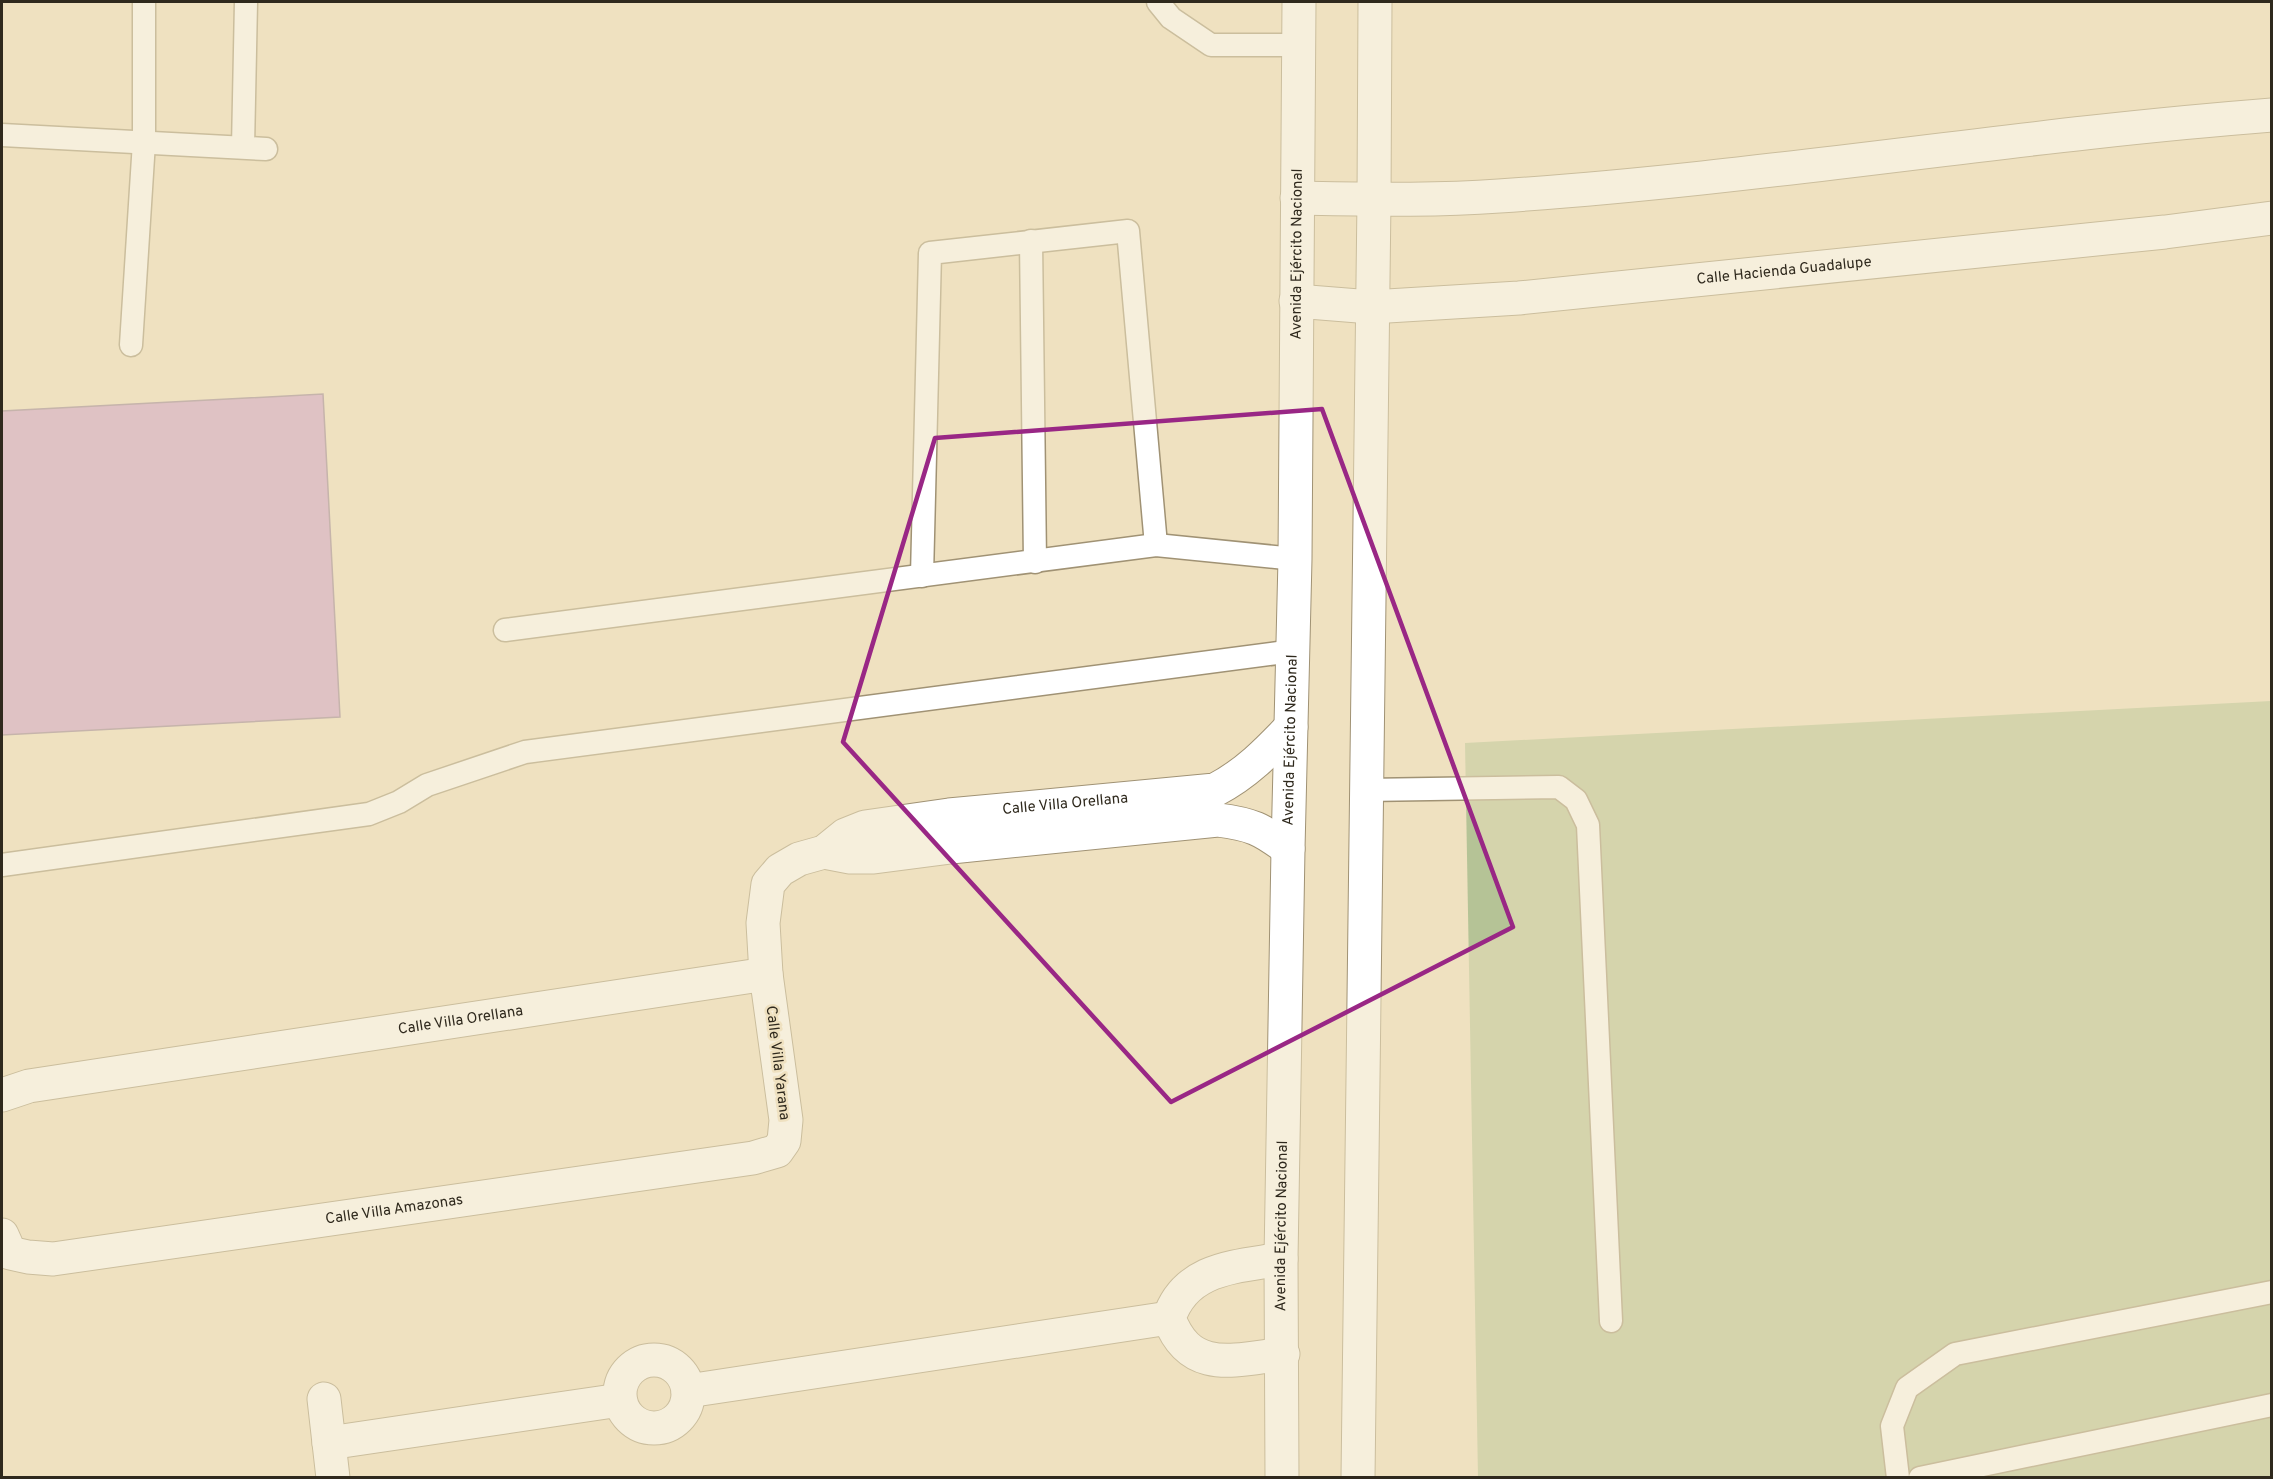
<svg xmlns="http://www.w3.org/2000/svg" width="2273" height="1479" font-family="Overpass,sans-serif">
<style>
.green{fill:#b5c396}
.building{fill:#cd9bca;stroke:#957c93;stroke-width:1.5}
.lines{fill:none;stroke-linecap:round;stroke-linejoin:round}
.service-casing{stroke:#a09274;stroke-width:25}
.minor-casing{stroke:#a09274;stroke-width:35}
.tertiary-casing{stroke:#a09274;stroke-width:35}
.primary-casing{stroke:#a09274;stroke-width:35}
.service{stroke:#fff;stroke-width:22}
.minor{stroke:#fff;stroke-width:33}
.tertiary{stroke:#fff;stroke-width:33}
.primary{stroke:#fff;stroke-width:33}
.marked{fill:none;stroke:#992785;stroke-width:4.5;stroke-linejoin:round}
.labels{text-anchor:middle;dominant-baseline:central;stroke-width:5;stroke-linejoin:round;paint-order:stroke}
.street-label{font-size:15px;fill:#2f291d;stroke:#efe1c0}
</style>
<rect width="100%" height="100%" fill="#efe1c0"/>
<polygon class="green" points="2271,701 2271,1477 1478,1477 1465,743"/>
<polygon class="building" points="323,394 340,717 2,735 2,411"/>
<g class="lines">
<defs>
<g id="service">
<polyline points="1158,2 1171,18 1211,45 1299,45"/>
<polyline points="2,135 266,149"/>
<polyline points="243,147 246,2"/>
<polyline points="1031,241 1035,562"/>
<polyline points="131,345 144,142 144,2"/>
<polyline points="922,576 930,253 1128,231 1156,545"/>
<polyline points="505,630 1156,545 1295,559"/>
<polyline points="1366,790 1559,787 1576,800 1588,825 1611,1321"/>
<polyline points="2,865 369,814 399,802 427,785 525,752 1293,651"/>
<polyline points="1898,1478 1892,1426 1907,1388 1955,1354 2272,1292"/>
<polyline points="1920,1478 2272,1405"/>
</g>
<g id="minor">
<path d="M824,852L850,857H874L951,847L1218,820C1251,824 1262,829 1288,849"/>
<path id="s1" d="M2,1095L29,1086L766,974"/>
<path id="s2" d="M2,1235L10,1253L28,1257L53,1259L753,1158L777,1151L784,1141L786,1120L766,974L763,923L768,884L780,870L799,859L824,852L845,835L865,827L949,815L1215,790C1246,774 1268,751 1291,727"/>
<path d="M1281,1259C1236,1267 1186,1267 1169,1318C1190,1375 1234,1360 1283,1354"/>
<circle cx="654" cy="1394" r="34"/>
<polyline points="688,1391 1169,1318"/>
<polyline points="324,1399 333,1478"/>
<polyline points="329,1443 620,1400"/>
</g>
<g id="tertiary">
<path d="M1297,198C1364,199 1432,201 1499,196C1757,179 2013,135 2272,115"/>
<path id="s3" d="M1296,301L1371,307L1519,298L2165,232L2272,218"/>
</g>
<g id="primary">
<path id="s4" d="M1282,1478L1281,1259L1288,849L1295,559L1299,2"/>
<polyline points="1358,1478 1374,200 1375,2"/>
</g>
</defs>
<use href="#service" class="service-casing"/>
<use href="#minor" class="minor-casing"/>
<use href="#tertiary" class="tertiary-casing"/>
<use href="#primary" class="primary-casing"/>
<use href="#service" class="service"/>
<use href="#minor" class="minor"/>
<use href="#tertiary" class="tertiary"/>
<use href="#primary" class="primary"/>
</g>
<path d="M0 0H2273V1479H0ZM1322,409L1513,927L1171,1102L843,742L935,438Z" fill="#efe1c0" fill-opacity=".55" fill-rule="evenodd"/>
<path class="marked" d="M1322,409L1513,927L1171,1102L843,742L935,438Z"/>
<g class="labels">
<g class="street-label">
<text stroke="none"><textPath href="#s4" startOffset="1224">Avenida Ejército Nacional</textPath></text>
<text stroke="none"><textPath href="#s3" startOffset="490">Calle Hacienda Guadalupe</textPath></text>
<text stroke="none"><textPath href="#s4" startOffset="738">Avenida Ejército Nacional</textPath></text>
<text stroke="none"><textPath href="#s2" startOffset="1383">Calle Villa Orellana</textPath></text>
<text stroke="none"><textPath href="#s1" startOffset="465">Calle Villa Orellana</textPath></text>
<text transform="translate(777 1063) rotate(83)">Calle Villa Yarana</text>
<text stroke="none"><textPath href="#s2" startOffset="408">Calle Villa Amazonas</textPath></text>
<text stroke="none"><textPath href="#s4" startOffset="252">Avenida Ejército Nacional</textPath></text>
</g>
</g>
<rect width="2273" height="1479" fill="none" stroke="#2f291d" stroke-width="6"/>
</svg>
